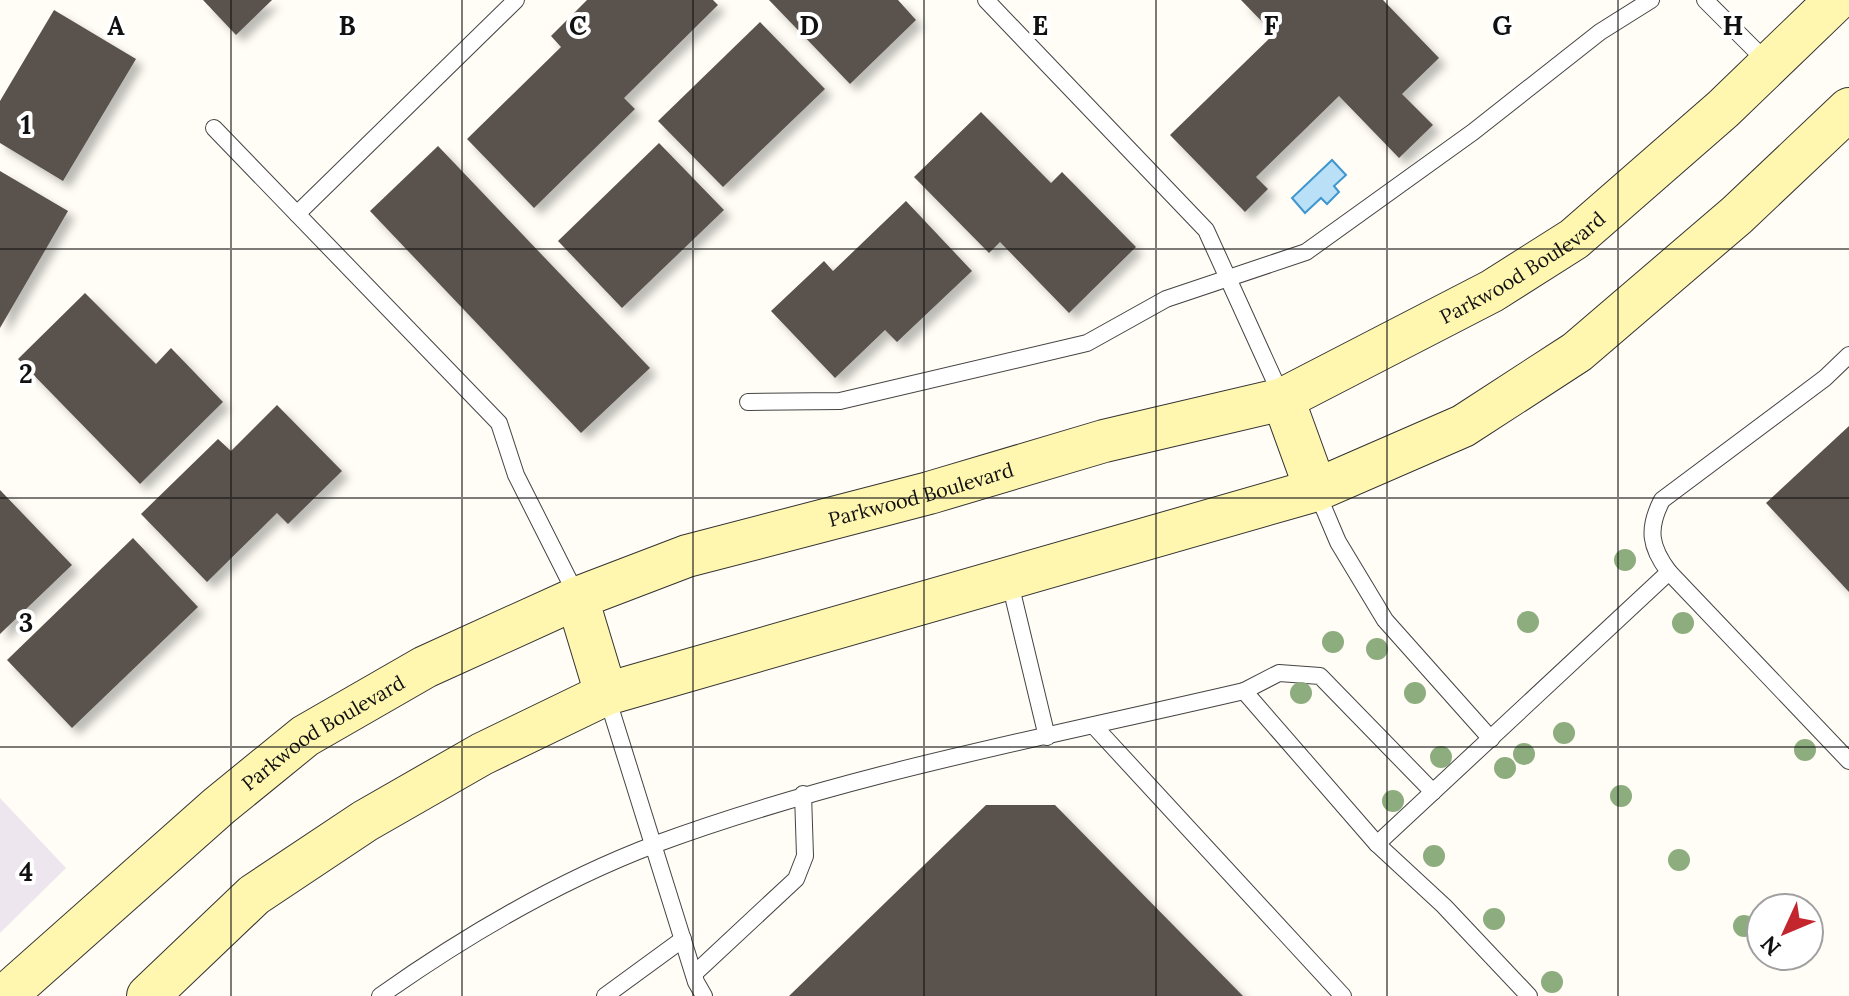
<svg xmlns="http://www.w3.org/2000/svg" width="1849" height="996" font-family="Lora,serif">
<style>
.industrial{fill:#eee6ef}
.water{fill:#b9e0f7;stroke:#3f96cf;stroke-width:2}
.building{fill:#5a524d;filter:url(#shadow)}
.lines{fill:none;stroke-linecap:round;stroke-linejoin:round}
.lane-casing{stroke:#444;stroke-width:18}
.secondary-casing{stroke:#333;stroke-width:44}
.lane{stroke:#fff;stroke-width:16}
.secondary{stroke:#fff6b0;stroke-width:42}
.tree{fill:#8dad7f}
.grid{fill:none;stroke:#111;stroke-width:2;stroke-opacity:0.55}
.labels{text-anchor:middle;dominant-baseline:central;stroke-width:8;stroke-linejoin:round;paint-order:stroke}
.street-label{font-size:20px;fill:#111;stroke:#fff}
.grid-label{font-size:26px;text-anchor:middle;font-weight:bold;fill:#111;stroke:#fff;stroke-width:8;stroke-linejoin:round;paint-order:stroke}
</style>
<defs>
<filter id="shadow"><feDropShadow dx="7" dy="7" stdDeviation="4" flood-color="#0004"/></filter>
</defs>
<rect width="100%" height="100%" fill="#fffdf5"/>
<polygon class="industrial" points="0,798 66,868 0,933"/>
<polygon class="water" points="1332,160 1346,175 1334,186 1339,192 1327,204 1321,198 1305,213 1292,198"/>
<g class="building">
<polygon points="203,0 272,0 236,35"/>
<polygon points="587,0 713,0 718,5 624,98 635,109 534,208 467,139 561,47 551,36"/>
<polygon points="769,0 898,0 916,20 850,84"/>
<polygon points="1241,0 1383,0 1439,58 1402,94 1433,125 1399,158 1339,96 1256,177 1268,189 1245,212 1170,135 1274,34"/>
<polygon points="54,10 136,59 63,181 0,143 0,101"/>
<polygon points="760,22 825,89 723,187 658,121"/>
<polygon points="981,112 1051,183 1062,172 1136,247 1069,313 1000,242 989,253 914,177"/>
<polygon points="659,143 724,210 622,308 558,241"/>
<polygon points="438,146 650,368 581,433 370,211"/>
<polygon points="0,171 68,211 0,328"/>
<polygon points="906,201 972,271 897,342 885,330 835,378 771,311 824,261 833,271"/>
<polygon points="85,293 156,364 171,348 223,402 140,484 18,359"/>
<polygon points="277,405 342,471 288,524 277,513 207,582 141,514 218,439 231,451"/>
<polygon points="1849,426 1849,592 1766,503"/>
<polygon points="0,490 72,565 0,634"/>
<polygon points="133,538 198,607 72,728 7,660"/>
<polygon points="986,805 1055,805 1243,996 789,996"/>
</g>
<g class="lines">
<defs>
<g id="lane">
<polyline points="986,0 1206,230 1282,397"/>
<polyline points="1705,0 1769,64"/>
<polyline points="214,128 499,423 516,475 577,596"/>
<polyline points="297,214 516,0"/>
<polyline points="748,402 840,401 1087,343 1166,299 1306,252 1473,132 1600,32 1651,0"/>
<polyline points="1316,490 1338,542 1385,620 1491,739"/>
<polyline points="1669,572 1849,761"/>
<polyline points="1009,579 1047,737"/>
<polyline points="1244,691 1279,673 1320,676 1433,792"/>
<polyline points="606,694 696,982 704,996"/>
<polyline points="1094,726 1343,996"/>
<polyline points="694,974 796,879 805,856 803,794"/>
<path d="M380,996C465,936 558,881 656,844C846,774 1047,737 1244,691L1377,844"/>
<polyline points="605,996 683,939"/>
<path d="M1529,996L1444,906L1377,844L1669,572C1650,547 1647,529 1662,500L1825,378L1849,355"/>
</g>
<g id="secondary">
<polyline points="1283,399 1316,490"/>
<polyline points="577,598 606,694"/>
<path id="s1" d="M5,996L219,806L305,736L425,667L577,598L687,556L929,493L1104,441L1283,399L1492,291L1574,239L1723,109L1836,0"/>
<polyline points="148,996 254,895 365,821 482,754 606,694 1316,490 1463,426 1577,352 1737,215 1849,109"/>
</g>
</defs>
<use href="#lane" class="lane-casing"/>
<use href="#secondary" class="secondary-casing"/>
<use href="#lane" class="lane"/>
<use href="#secondary" class="secondary"/>
</g>
<g class="tree">
<circle cx="1625" cy="560" r="11"/>
<circle cx="1528" cy="622" r="11"/>
<circle cx="1683" cy="623" r="11"/>
<circle cx="1333" cy="642" r="11"/>
<circle cx="1377" cy="649" r="11"/>
<circle cx="1301" cy="693" r="11"/>
<circle cx="1415" cy="693" r="11"/>
<circle cx="1564" cy="733" r="11"/>
<circle cx="1805" cy="750" r="11"/>
<circle cx="1524" cy="754" r="11"/>
<circle cx="1441" cy="757" r="11"/>
<circle cx="1505" cy="768" r="11"/>
<circle cx="1621" cy="796" r="11"/>
<circle cx="1393" cy="801" r="11"/>
<circle cx="1434" cy="856" r="11"/>
<circle cx="1679" cy="860" r="11"/>
<circle cx="1494" cy="919" r="11"/>
<circle cx="1744" cy="926" r="11"/>
<circle cx="1552" cy="982" r="11"/>
</g>
<path class="grid" d="M231,0V996M462,0V996M693,0V996M924,0V996M1156,0V996M1387,0V996M1618,0V996M0,249H1849M0,498H1849M0,747H1849"/>
<g class="labels">
<g class="street-label">
<text stroke="none"><textPath href="#s1" startOffset="1710">Parkwood Boulevard</textPath></text>
<text stroke="none"><textPath href="#s1" startOffset="1062">Parkwood Boulevard</textPath></text>
<text stroke="none"><textPath href="#s1" startOffset="414">Parkwood Boulevard</textPath></text>
</g>
</g>
<g class="grid-label">
<text x="116" y="35">A</text>
<text x="347" y="35">B</text>
<text x="578" y="35">C</text>
<text x="809" y="35">D</text>
<text x="1040" y="35">E</text>
<text x="1271" y="35">F</text>
<text x="1502" y="35">G</text>
<text x="1733" y="35">H</text>
<text x="26" y="134">1</text>
<text x="26" y="383">2</text>
<text x="26" y="632">3</text>
<text x="26" y="881">4</text>
</g>
<g transform="translate(1785 932) rotate(226)"><circle r="38" fill="#ffffff" stroke="#a0a0a0" stroke-width="2"/>
<path d="M0-6L14 30L0 20L-14 30Z" fill="#c4262e"/>
<text y="-12" font-size="22" font-weight="bold" text-anchor="middle" fill="#111111">N</text>
</g>
</svg>
